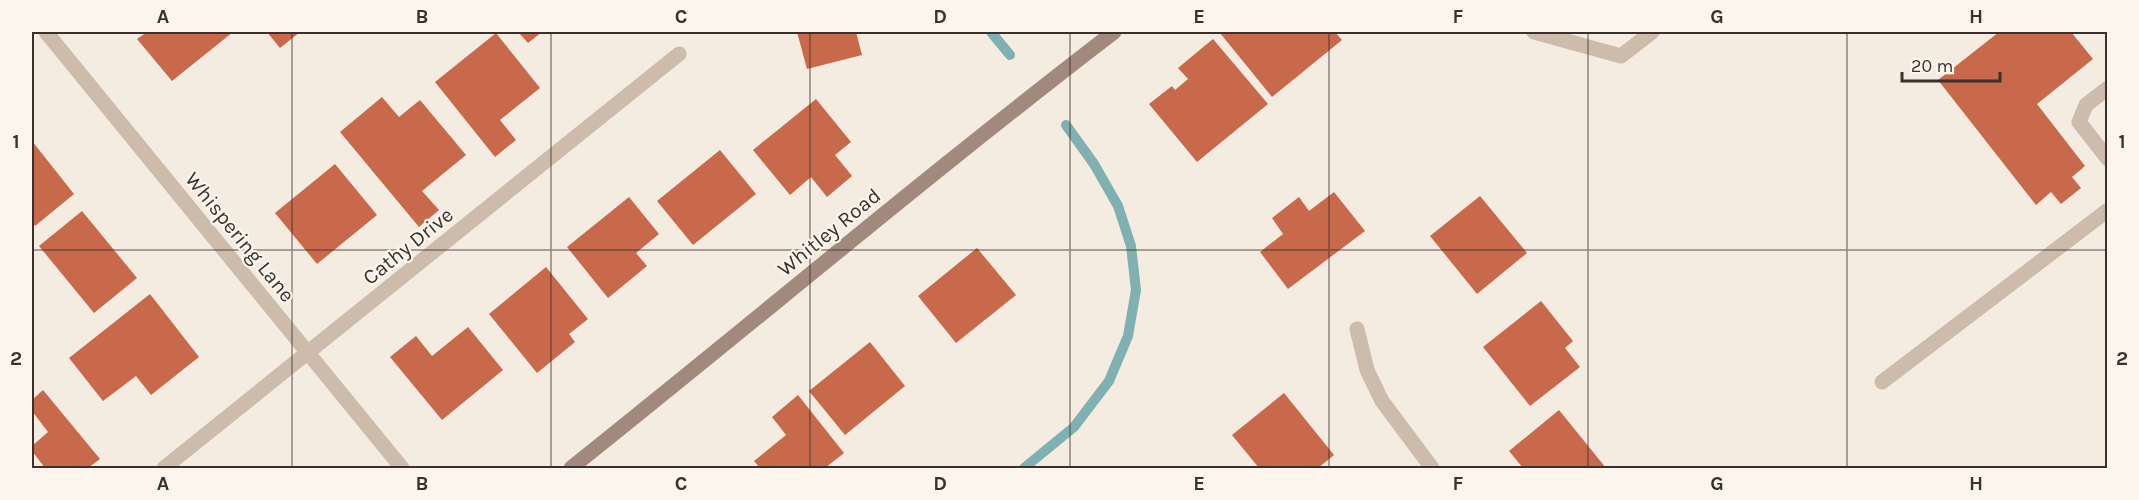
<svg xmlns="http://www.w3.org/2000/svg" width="2139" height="500" font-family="Karla,sans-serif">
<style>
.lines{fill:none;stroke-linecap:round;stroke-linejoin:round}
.stream{stroke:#7fb0b2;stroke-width:10}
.building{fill:#c8694b}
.lane{stroke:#cdbbac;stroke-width:15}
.street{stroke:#cdbbac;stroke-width:15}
.secondary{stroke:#a18a7d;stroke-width:15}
.grid{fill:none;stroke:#3b302b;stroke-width:1.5;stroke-opacity:0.55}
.labels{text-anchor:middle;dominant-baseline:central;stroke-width:4.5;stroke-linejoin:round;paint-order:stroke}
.street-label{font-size:21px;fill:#3b302b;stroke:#fbf5ee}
.neatline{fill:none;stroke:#3b302b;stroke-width:2}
.grid-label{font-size:20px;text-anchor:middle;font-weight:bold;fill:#3b302b}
</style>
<rect width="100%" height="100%" fill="#f4ebe1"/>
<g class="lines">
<g class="stream">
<polyline points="991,32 1010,55"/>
<polyline points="1024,468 1074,427 1109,381 1128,336 1136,290 1131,246 1118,206 1094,164 1066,125"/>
</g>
</g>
<g class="building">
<polygon points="147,32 233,32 172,81 137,39"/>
<polygon points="267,32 300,32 280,48"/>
<polygon points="518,32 542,32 528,43"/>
<polygon points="797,32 856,32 862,55 807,69"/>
<polygon points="1222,32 1335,32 1342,40 1272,97 1220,33"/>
<polygon points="1999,32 2071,32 2093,59 2037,104 2085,166 2072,177 2081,188 2061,204 2051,192 2036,205 1938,80"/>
<polygon points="496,33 540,88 500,120 516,140 495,157 435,82"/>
<polygon points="1213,39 1268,104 1197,162 1149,104 1172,86 1175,90 1188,79 1178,68"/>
<polygon points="382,97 399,117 420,100 466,155 422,191 439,210 419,227 340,132"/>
<polygon points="816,99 851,142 835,155 852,176 827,197 811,177 790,195 753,150"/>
<polygon points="32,141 74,194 35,226 32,221"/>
<polygon points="720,150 756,194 693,245 657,201"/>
<polygon points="335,164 377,215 317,264 275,213"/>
<polygon points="1334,192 1365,231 1288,289 1260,252 1283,234 1272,218 1299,197 1309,211"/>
<polygon points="1480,196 1527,253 1477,294 1430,236"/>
<polygon points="629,197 659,234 636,253 647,266 608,298 567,247"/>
<polygon points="82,211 137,278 94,313 39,246"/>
<polygon points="977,248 1016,295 956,343 918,296"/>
<polygon points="546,267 588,319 569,334 575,342 537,373 489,314"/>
<polygon points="150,294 199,357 151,395 136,376 103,401 69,358"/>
<polygon points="1541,301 1573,341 1565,348 1580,367 1530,406 1483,347"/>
<polygon points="468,327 503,370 442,420 390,357 416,336 432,356"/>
<polygon points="870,342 905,386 845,435 809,391"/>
<polygon points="43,390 100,459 88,468 45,468 32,451 32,446 48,432 32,411 32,400"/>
<polygon points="1284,393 1334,455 1318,468 1259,468 1232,435"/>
<polygon points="798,395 844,453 825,468 760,468 754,461 786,435 772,417"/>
<polygon points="1559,410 1606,468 1523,468 1509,451"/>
</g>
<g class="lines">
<g class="lane">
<polyline points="1534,32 1621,56 1652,32"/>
<polyline points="2108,88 2086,105 2079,122 2108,159"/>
<polyline points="1882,382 2108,210"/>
</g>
<g class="street">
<polyline points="46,32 402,468"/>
<polyline points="1357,329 1367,370 1382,401 1432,468"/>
<polyline points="164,468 679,54"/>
</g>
<path class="secondary" d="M571,468C753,323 930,173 1114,32"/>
</g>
<path class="grid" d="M292,32V468M551,32V468M810,32V468M1070,32V468M1329,32V468M1588,32V468M1847,32V468M32,250H2108"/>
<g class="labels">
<g class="street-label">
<text transform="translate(829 232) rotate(-39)">Whitley Road</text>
<text transform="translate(240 237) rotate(51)">Whispering Lane</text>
<text transform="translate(408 246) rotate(-39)">Cathy Drive</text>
</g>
</g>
<rect width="2139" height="500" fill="none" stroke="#fbf5ee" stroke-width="66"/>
<path d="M1902 72v9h98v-9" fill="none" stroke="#3b302b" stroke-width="3"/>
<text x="1911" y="72" font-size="18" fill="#3b302b" stroke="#fbf5ee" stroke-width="4.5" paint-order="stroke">20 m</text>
<rect x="33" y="33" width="2073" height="434" class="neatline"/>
<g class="grid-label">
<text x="163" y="23">A</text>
<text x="422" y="23">B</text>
<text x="681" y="23">C</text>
<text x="940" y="23">D</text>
<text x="1199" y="23">E</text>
<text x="1458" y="23">F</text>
<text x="1717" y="23">G</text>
<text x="1976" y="23">H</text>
<text x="16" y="148">1</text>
<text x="2122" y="148">1</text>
<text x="16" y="365">2</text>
<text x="2122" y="365">2</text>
<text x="163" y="490">A</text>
<text x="422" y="490">B</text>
<text x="681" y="490">C</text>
<text x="940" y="490">D</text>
<text x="1199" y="490">E</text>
<text x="1458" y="490">F</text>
<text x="1717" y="490">G</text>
<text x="1976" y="490">H</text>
</g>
</svg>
